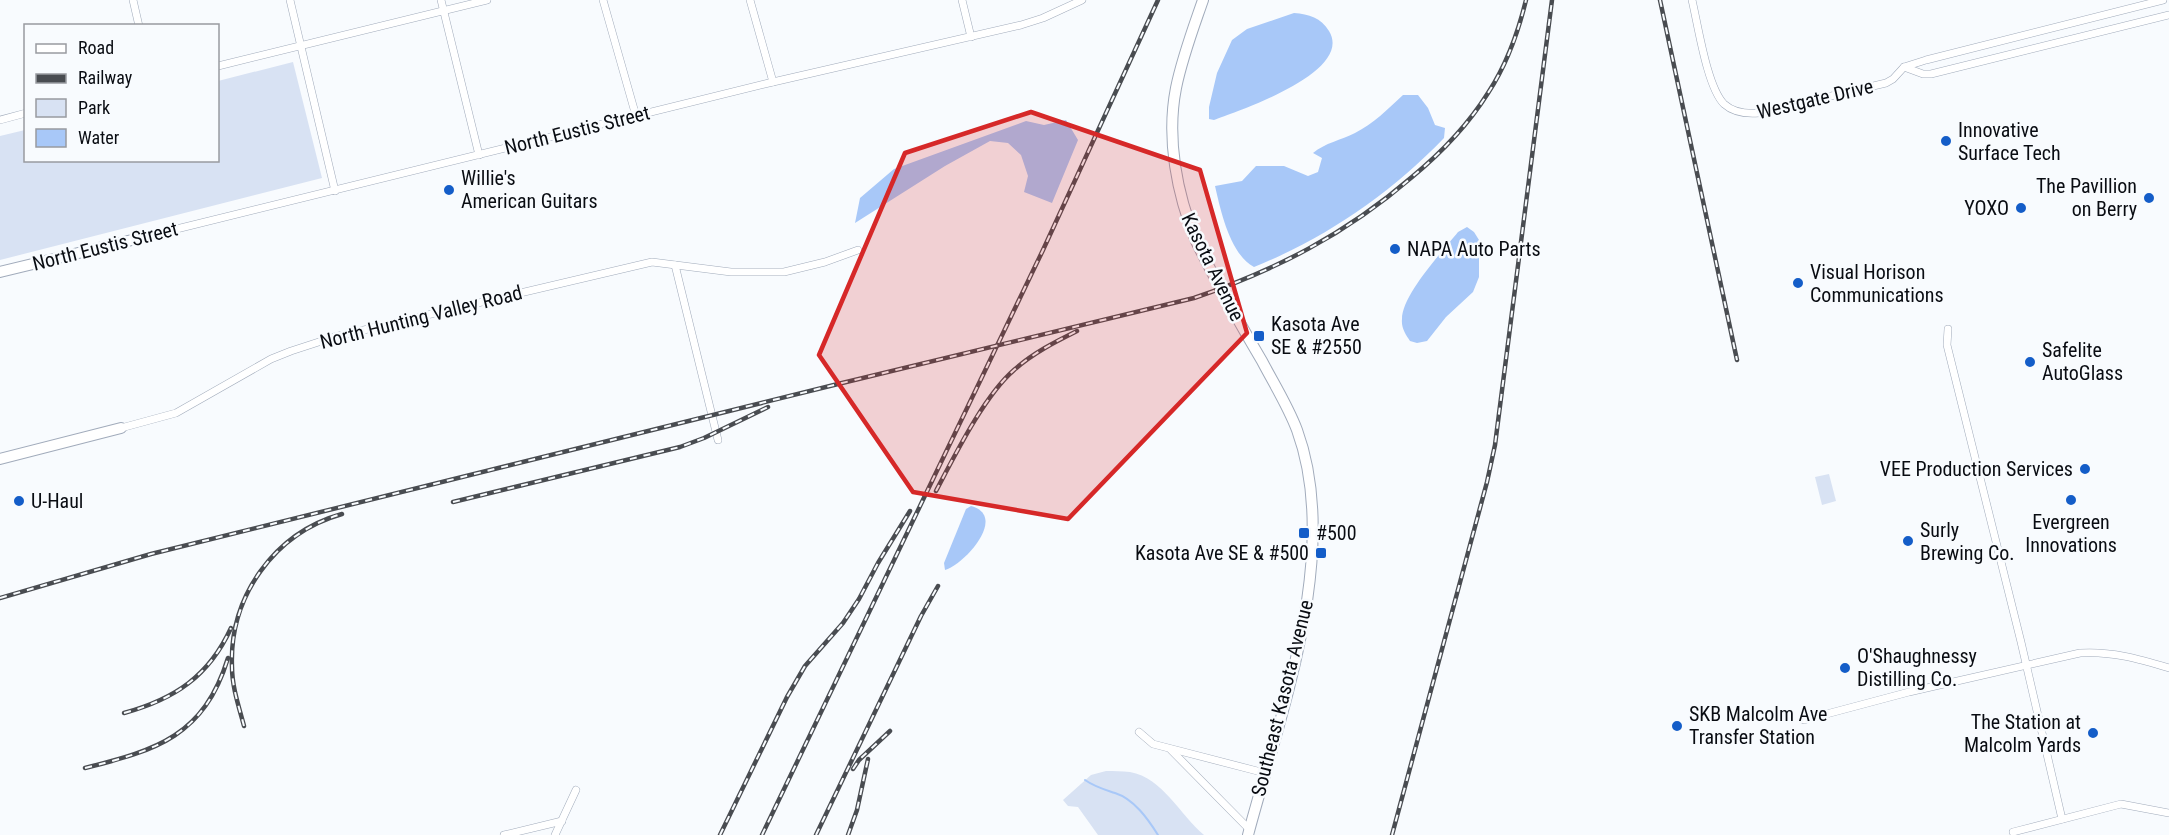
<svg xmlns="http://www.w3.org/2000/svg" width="2169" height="835" font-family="'Roboto Condensed',sans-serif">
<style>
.green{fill:#d8e2f3}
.water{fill:#a8c8f8}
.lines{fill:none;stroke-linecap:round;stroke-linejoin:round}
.stream{stroke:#a8c8f8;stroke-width:2}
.street-casing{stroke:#a1abbb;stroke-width:8}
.secondary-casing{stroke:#a1abbb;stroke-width:12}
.street{stroke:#fff;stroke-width:7}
.secondary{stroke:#fff;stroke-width:10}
.rail-casing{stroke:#494c51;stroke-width:4.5}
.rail{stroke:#f8fbfe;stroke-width:2;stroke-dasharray:7;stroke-linecap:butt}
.marked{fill:#d62828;fill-opacity:0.2;stroke:#d62828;stroke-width:4.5;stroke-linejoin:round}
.poi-dot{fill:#145dc8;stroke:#f8fbfe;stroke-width:2}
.labels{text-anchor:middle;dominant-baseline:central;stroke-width:5;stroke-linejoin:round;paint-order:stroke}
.street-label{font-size:20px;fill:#090c12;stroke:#f8fbfe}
.poi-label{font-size:20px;fill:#090c12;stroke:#f8fbfe;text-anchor:start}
</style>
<rect width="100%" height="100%" fill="#f8fbfe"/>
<g class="green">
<polygon points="293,62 322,178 0,260 0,136 25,130 26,160 218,160 218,81"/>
<polygon points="1829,474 1836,501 1822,505 1815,477"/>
<path d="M1106,771C1114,771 1122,771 1130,772C1163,778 1180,815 1204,835H1098L1078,807L1068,806L1063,800L1091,775Z"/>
</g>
<g class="water">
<path d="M1294,13C1309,14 1321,18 1329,31C1354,72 1241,110 1214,120L1209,119V107L1217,73L1232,40L1247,29Z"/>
<path d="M1403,95H1418L1428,108L1435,125L1445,128L1444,138C1390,194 1326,238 1254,267C1230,254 1221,212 1215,186L1242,181L1256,166H1284L1308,176L1318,172L1322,158L1313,153C1325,143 1341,140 1355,133C1373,124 1388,109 1403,95Z"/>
<polygon points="1066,120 1078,140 1052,203 1024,192 1028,176 1021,155 1008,143 990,141 945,166 855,223 860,198 894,169 1026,121 1044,125"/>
<path d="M1467,227L1474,232L1479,240V277L1473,292L1446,317L1427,341L1417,343L1410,341C1406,335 1401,328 1402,319C1402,295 1442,252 1458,232Z"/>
<path d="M971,506C1008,516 965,564 945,570L944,563L966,509Z"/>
</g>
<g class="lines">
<path class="stream" d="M1085,780C1095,787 1103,789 1115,793C1134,799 1148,819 1158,835"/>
<defs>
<g id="street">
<polyline points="133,0 139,26"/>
<polyline points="290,0 335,191"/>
<polyline points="441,0 479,155"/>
<polyline points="603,0 636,116"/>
<polyline points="750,0 773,82"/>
<polyline points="962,0 971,37"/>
<path d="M1692,0C1698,25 1707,87 1724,104C1734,113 1747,114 1759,113L1886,83L1893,79L1904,67L1926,60L2163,0"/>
<polyline points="218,66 487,0"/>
<polyline points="1904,67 1923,74 1931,74 2169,15"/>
<polyline points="0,120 26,113"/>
<polyline points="136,239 773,82 1021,25 1043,18 1082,0"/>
<polyline points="675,265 718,440"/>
<polyline points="1948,329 1947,345 2021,642 2062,819"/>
<polyline points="121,428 176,413 271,359 291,351 334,337 652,262 731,272 784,272 825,262 858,250"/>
<path d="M1804,720L1909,692L2080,653C2112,651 2139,659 2169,668"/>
<polyline points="1139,732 1153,744 1265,773"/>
<polyline points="1171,750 1249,829"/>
<polyline points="2013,832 2121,804 2169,813"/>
<polyline points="504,835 562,821"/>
<polyline points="555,835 576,790"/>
</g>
<g id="secondary">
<path d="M1203,0C1193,29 1182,58 1176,88C1166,139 1177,194 1196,241C1216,282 1239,322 1262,361C1274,384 1288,406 1297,430C1342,553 1280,714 1248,835"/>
<polyline points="0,272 136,239"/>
<polyline points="0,459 121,428"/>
</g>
</defs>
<use href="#street" class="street-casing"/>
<use href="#secondary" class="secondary-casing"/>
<use href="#street" class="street"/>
<use href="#secondary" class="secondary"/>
<defs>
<g id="rail">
<polyline points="1660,0 1737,360"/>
<path d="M936,491C955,455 984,396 1014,370C1033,353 1055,342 1077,331"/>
<polyline points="453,502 680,447 704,438 768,407"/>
<path d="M0,598L151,554L838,384L1194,298C1276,270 1346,234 1412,177C1441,153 1468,125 1488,93C1507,64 1518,33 1526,0"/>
<path d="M124,713C175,699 209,676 231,628"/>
<path d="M244,726C239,707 232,687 232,667C229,597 274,533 342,514"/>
<path d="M85,768C157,750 204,736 228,658"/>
<polyline points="853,769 859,760 890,731"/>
<polyline points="720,835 787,697 805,666 843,623 859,599 878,563 910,511"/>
<polyline points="762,835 1043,250 1158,0"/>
<polyline points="816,835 921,616 938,586"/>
<polyline points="848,835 857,810 868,759"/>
<polyline points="1392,835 1487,482 1495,445 1552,0"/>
</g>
</defs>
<use href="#rail" class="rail-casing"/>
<use href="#rail" class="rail"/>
</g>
<path class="marked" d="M1031,112L1200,170L1247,333L1068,519L913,492L819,355L905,153Z"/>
<g class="poi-dot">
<circle cx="1946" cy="141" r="6"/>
<circle cx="449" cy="190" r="6"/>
<circle cx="2149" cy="198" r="6"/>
<circle cx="2021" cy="208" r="6"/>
<circle cx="1395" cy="249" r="6"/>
<circle cx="1798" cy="283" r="6"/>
<rect x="1253" y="330" width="12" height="12" rx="3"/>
<circle cx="2030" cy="362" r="6"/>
<circle cx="2085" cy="469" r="6"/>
<circle cx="2071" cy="500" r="6"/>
<circle cx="19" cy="501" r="6"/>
<rect x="1298" y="527" width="12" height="12" rx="3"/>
<circle cx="1908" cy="541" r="6"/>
<rect x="1315" y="547" width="12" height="12" rx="3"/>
<circle cx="1845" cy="668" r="6"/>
<circle cx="1677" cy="726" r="6"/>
<circle cx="2093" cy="733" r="6"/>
</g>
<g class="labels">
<g class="street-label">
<text transform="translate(1815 99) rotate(-13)">Westgate Drive</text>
<text transform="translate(577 130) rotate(-14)">North Eustis Street</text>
<text transform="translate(105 246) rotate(-14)">North Eustis Street</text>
<text transform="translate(1213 267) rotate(64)">Kasota Avenue</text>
<text transform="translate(421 317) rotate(-14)">North Hunting Valley Road</text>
<text transform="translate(1282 698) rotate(-76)">Southeast Kasota Avenue</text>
</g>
<g class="poi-label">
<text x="1958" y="130">Innovative<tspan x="1958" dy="23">Surface Tech</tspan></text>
<text x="461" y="178">Willie's<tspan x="461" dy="23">American Guitars</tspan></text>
<text x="2137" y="186" text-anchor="end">The Pavillion<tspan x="2137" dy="23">on Berry</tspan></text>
<text x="2009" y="208" text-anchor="end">YOXO</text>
<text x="1407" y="249">NAPA Auto Parts</text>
<text x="1810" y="272">Visual Horison<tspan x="1810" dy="23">Communications</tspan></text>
<text x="1271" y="324">Kasota Ave<tspan x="1271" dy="23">SE &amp; #2550</tspan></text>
<text x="2042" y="350">Safelite<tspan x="2042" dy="23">AutoGlass</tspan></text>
<text x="2073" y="469" text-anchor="end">VEE Production Services</text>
<text x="31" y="501">U-Haul</text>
<text x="2071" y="522" text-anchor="middle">Evergreen<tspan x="2071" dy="23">Innovations</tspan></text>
<text x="1920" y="530">Surly<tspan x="1920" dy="23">Brewing Co.</tspan></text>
<text x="1316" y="533">#500</text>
<text x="1309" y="553" text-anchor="end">Kasota Ave SE &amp; #500</text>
<text x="1857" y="656">O'Shaughnessy<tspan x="1857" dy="23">Distilling Co.</tspan></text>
<text x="1689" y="714">SKB Malcolm Ave<tspan x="1689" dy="23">Transfer Station</tspan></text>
<text x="2081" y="722" text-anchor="end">The Station at<tspan x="2081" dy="23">Malcolm Yards</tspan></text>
</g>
</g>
<rect x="24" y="24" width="195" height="138" fill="#f8fbfe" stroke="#989ba0" stroke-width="1.5"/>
<rect x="36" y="44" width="30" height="9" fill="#ffffff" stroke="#989ba0" stroke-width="1.5"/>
<text x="78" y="54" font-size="18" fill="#090c12">Road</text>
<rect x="36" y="74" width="30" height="9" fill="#494c51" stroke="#989ba0" stroke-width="1.5"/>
<text x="78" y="84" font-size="18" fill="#090c12">Railway</text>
<rect x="36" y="99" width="30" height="18" fill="#d8e2f3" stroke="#989ba0" stroke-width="1.5"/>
<text x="78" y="114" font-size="18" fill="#090c12">Park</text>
<rect x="36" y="129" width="30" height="18" fill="#a8c8f8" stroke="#989ba0" stroke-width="1.5"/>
<text x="78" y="144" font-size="18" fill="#090c12">Water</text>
</svg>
